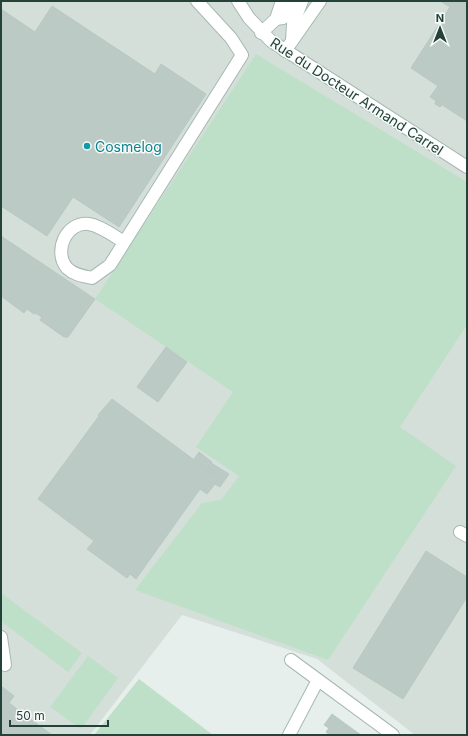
<svg xmlns="http://www.w3.org/2000/svg" width="468" height="736" font-family="Inter,sans-serif">
<style>
.built{fill:#d4dfda}
.green{fill:#bfe0c8}
.building{fill:#bbcac4;stroke:#b8c9c2}
.lines{fill:none;stroke-linecap:round;stroke-linejoin:round}
.minor-casing{stroke:#a8b8b2;stroke-width:14}
.minor{stroke:#fff;stroke-width:12}
.culture-dot{fill:#0f9aa8;stroke:#f7fbf9;stroke-width:1.5}
.labels{text-anchor:middle;dominant-baseline:central;stroke-width:3;stroke-linejoin:round;paint-order:stroke}
.street-label{font-size:14px;fill:#24423a;stroke:#f7fbf9}
.culture-label{font-size:14px;fill:#0d838f;stroke:#f7fbf9;text-anchor:start}
</style>
<rect width="100%" height="100%" fill="#e6efeb"/>
<polygon class="built" points="1,1 467,1 467,735 415,735 317,659 182,615 90,735 1,735"/>
<g class="green">
<polygon points="256,54 467,182 467,325 400,427 456,466 328,660 135,590 202,503 221,500 239,476 196,447 233,392 95,299"/>
<polygon points="1,593 82,653 68,672 1,621"/>
<polygon points="88,656 118,678 81,729 50,707"/>
<polygon points="139,679 213,735 94,735"/>
</g>
<g class="building">
<polygon points="440,1 465,1 464,2 467,4 467,121 430,97 438,86 411,68 450,7"/>
<polygon points="52,6 155,74 161,64 206,94 119,227 73,197 47,236 1,206 1,9 35,32"/>
<polygon points="436,101 442,105 440,107 435,104"/>
<polygon points="1,236 95,299 68,337 64,337 40,320 42,317 35,313 34,314 27,309 24,313 1,296"/>
<polygon points="166,347 187,362 158,402 137,387"/>
<polygon points="112,399 213,474 215,471 208,467 211,463 229,474 220,487 215,484 207,494 200,489 136,579 130,574 127,578 87,549 94,541 38,499 99,416 98,415"/>
<polygon points="199,452 212,462 208,467 215,471 213,474 194,459"/>
<polygon points="426,551 467,577 467,597 403,699 353,668"/>
<polygon points="1,686 14,696 9,703 52,735 1,735"/>
<polygon points="332,714 347,725 340,735 335,733 330,735 326,732 329,728 324,725"/>
<polygon points="347,725 361,735 340,735"/>
</g>
<g class="lines">
<defs>
<g id="minor">
<polyline points="238,1 249,18 271,41 467,167"/>
<polyline points="276,19 283,18 296,1"/>
<polyline points="261,33 276,19 282,1"/>
<polyline points="292,41 293,24 302,1"/>
<polyline points="285,51 320,1"/>
<path d="M124,242C114,236 101,226 89,224C66,221 53,252 67,268C74,275 83,276 92,278L110,265L242,55L231,38L197,1"/>
<polyline points="460,532 467,536"/>
<polyline points="1,637 5,665"/>
<polyline points="291,660 393,735"/>
<polyline points="289,735 318,680"/>
</g>
</defs>
<use href="#minor" class="minor-casing"/>
<use href="#minor" class="minor"/>
</g>
<circle class="culture-dot" cx="87" cy="146" r="4"/>
<g class="labels">
<g class="street-label">
<text transform="translate(357 96) rotate(33)">Rue du Docteur Armand Carrel</text>
</g>
<g class="culture-label">
<text x="95" y="146">Cosmelog</text>
</g>
</g>
<rect width="468" height="736" fill="none" stroke="#24423a" stroke-width="4"/>
<g transform="translate(440 28)" stroke="#f7fbf9" stroke-width="3" paint-order="stroke">
<path d="M0-3L7 15L0 10L-7 15Z" fill="#24423a"/>
<text y="-6" font-size="11" font-weight="bold" text-anchor="middle" fill="#24423a">N</text>
</g>
<path d="M10 720v6h98v-6" fill="none" stroke="#24423a" stroke-width="2"/>
<text x="16" y="720" font-size="12" fill="#24423a" stroke="#f7fbf9" stroke-width="3" paint-order="stroke">50 m</text>
</svg>
